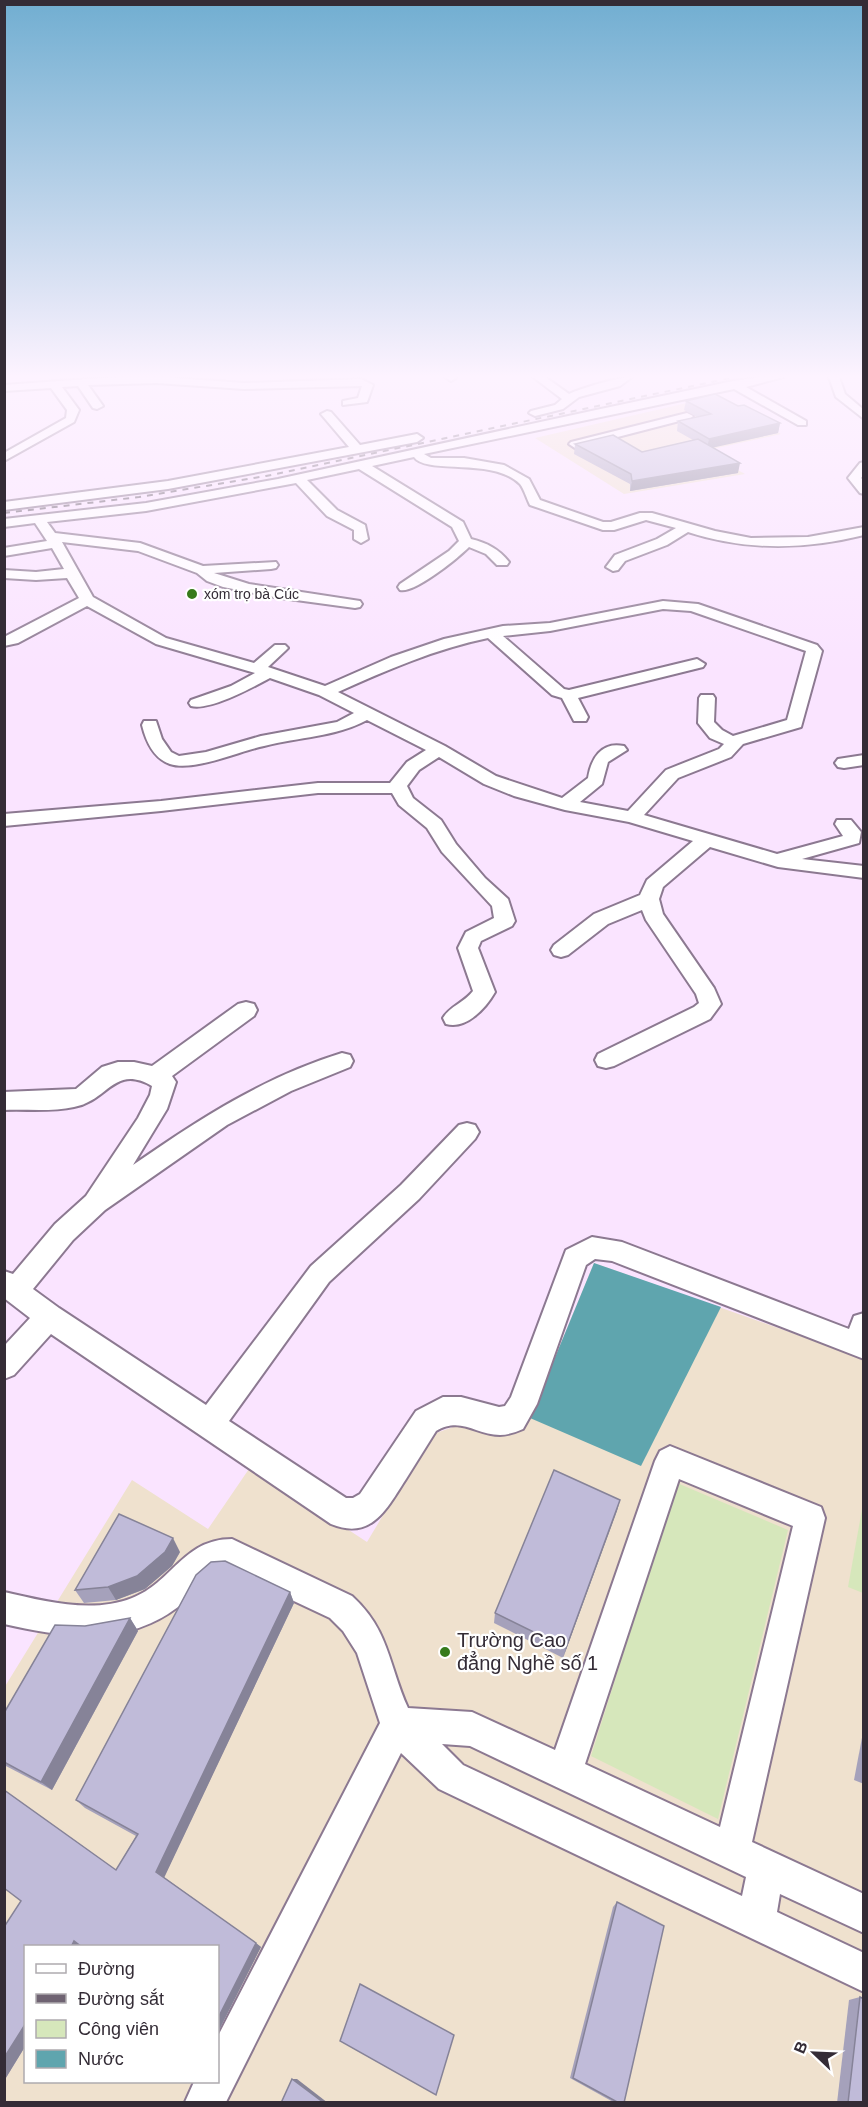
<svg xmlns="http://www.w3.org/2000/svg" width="868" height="2107" font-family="Arial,sans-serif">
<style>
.education{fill:#efe1ce;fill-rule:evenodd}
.green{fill:#d6e7bb}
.water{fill:#5fa5ae}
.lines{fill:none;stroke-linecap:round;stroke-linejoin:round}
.minor-casing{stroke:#8c7991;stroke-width:4}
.minor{fill:#fff;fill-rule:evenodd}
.rail{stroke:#6f6372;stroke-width:2;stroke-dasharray:6 6;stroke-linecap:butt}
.wall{fill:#a5a1bb}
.shaded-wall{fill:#868398}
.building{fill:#c0bbd9;stroke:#868398;stroke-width:1.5}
.poi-dot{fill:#377a1b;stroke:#fff;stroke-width:2}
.labels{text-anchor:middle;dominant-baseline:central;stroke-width:4.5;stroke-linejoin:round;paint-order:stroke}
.far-poi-label{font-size:14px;fill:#342c36;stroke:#fff;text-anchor:start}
.near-poi-label{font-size:20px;fill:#342c36;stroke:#fff;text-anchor:start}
</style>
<rect width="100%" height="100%" fill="#fae4ff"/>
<g class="education">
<polygon points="713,397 781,434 703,451 745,474 624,494 535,438"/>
<path d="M594,1263L863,1358V2102H5L4,1688L132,1480L208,1529L251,1466L367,1542L428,1440L436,1433L456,1426L491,1434L522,1426L530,1418ZM26,1946H218V2082H26Z"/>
</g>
<g class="green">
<polygon points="677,1483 788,1530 718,1819 591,1756"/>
<polygon points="863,1504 864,1593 863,1593 848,1587"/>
</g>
<polygon class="water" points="594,1263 721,1307 641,1466 530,1418"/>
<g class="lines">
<defs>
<g id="minor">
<polygon points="162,377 244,383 361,379 373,385 367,402 343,405 343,401 358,398 362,386 244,389 157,383 88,385 103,406 97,409 93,408 78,386 62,387 79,410 74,422 4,461 4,453 66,418 67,410 51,388 4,391 4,385 101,378"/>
<polygon points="445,377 456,377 456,378 451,381"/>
<path d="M533,377H545L569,394C582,388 619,377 632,377L620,386L579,397L563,409L535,416L529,413L531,411L555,405L562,399Z"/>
<path d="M761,377H783L746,387L806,421V425H798L734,389L424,454L431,458H464L504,465L529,479L540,500L603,522H611L640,513H652L715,531L751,538L808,537L864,527V535C804,550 747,551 688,532L667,545L625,561L618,570L613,571L606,567L615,555L657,539L676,528L646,520L614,530H603L530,505C527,499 524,489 520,484C493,457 426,475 414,457L372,466L463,522L471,539C487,543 499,549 509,562L507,565H497L486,554L469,547C458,558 414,594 400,590L398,587L400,584L449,551L459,541L452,527L359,469L307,480L337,510L365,525L368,539L361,543L354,539V530L327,516L296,483L146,511L47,522L55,533L140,543L203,566L276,562L278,565L276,568L271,569L214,573L249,584L360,601L362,604L360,607L355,608L274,597L223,587L207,581L197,573L138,551L62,542L93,597L166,638L254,663L275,645H285L288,648L285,651L268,667L325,686L391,657L444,639L503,626L550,623L663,601L698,604L817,645L822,651L801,727L743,744L731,757L678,778L644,815L777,854L843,836L835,824L837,820H851L861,832L859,843L802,859L864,866V878L778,867L710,847L663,887L659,899L663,914L714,988L721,1004L710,1019L614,1066L606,1068L598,1066L595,1060L598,1054L694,1007L699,1003L696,994L646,920L642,910L608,924L568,955L561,957L554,955L551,950L554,945L594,914L640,895L647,880L693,841L629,822L565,810L514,796L484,784L439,757L419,770L407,786L413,798L441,820L456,844L485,878L508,899L515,921L512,926L481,941L478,948L495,992C486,1008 466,1030 446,1024L443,1018C450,1006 465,1002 473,991L458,948L466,932L494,918L492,906L442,852L427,828L399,805L392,793H318L161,811L4,826V814L161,801L318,783H390L407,762L426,750L367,720C335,737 299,737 264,746C240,751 193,772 170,764C153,758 146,741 142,725L144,721H156L162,739L171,752L179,756L206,752L261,736L337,722L354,713L319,695L270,678C253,687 210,711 191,706L189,703L191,700L231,686L255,673L156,644L87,606L18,643L4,646V637L79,598L67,578L36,580L4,578V570L36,572L64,569L52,548L4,556V548L47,541L35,523L4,527V519L146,503L278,479L596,410L733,381ZM663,609L691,611L806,651L787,720L733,736L722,730L714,722L715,698L713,695H701L699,698L698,723L710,738L724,744L719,749L666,770L628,811L580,802L602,784L608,762L627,750L624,746C601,741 591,759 588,778L562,798L496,776L445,746L338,692C387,670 435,649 488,638L552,695L562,698L574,721H586L588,717L578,698L703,667L705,664L697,659L569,690L564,689L503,636L550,631Z"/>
<polygon points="829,377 839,377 845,394 864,410 864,419 836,397"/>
<polygon points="327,411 331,412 360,445 417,434 423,438 417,442 168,489 4,510 4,502 168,481 349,447 321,414"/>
<polygon points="687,413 693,416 691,418 575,448 569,444 571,442"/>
<polygon points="864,462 864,474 861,478 864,481 864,494 860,493 848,478 860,463"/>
<polygon points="864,755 864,765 844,768 838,767 835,763 838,759"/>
<path d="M246,1002L254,1004L257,1010L254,1016L172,1076L176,1082L167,1109L133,1165C199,1119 264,1077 342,1053L350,1055L353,1061L350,1067L291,1091L227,1125L105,1210L73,1240L33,1289L59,1308L206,1405L311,1266L401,1185L459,1125L467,1123L475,1125L479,1132L475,1139L419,1199L329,1282L229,1421L346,1498H353L360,1494L416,1411L443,1397H461L499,1407L505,1406L511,1397L566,1250L592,1237L622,1242L849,1329L854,1316L864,1313V1359L612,1261L595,1259L586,1265L537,1404L523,1429C516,1432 508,1435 500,1435C476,1435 461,1416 436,1431C426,1447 416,1463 406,1479C387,1508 372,1541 331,1524L51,1334L14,1375L4,1379V1346L30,1318L4,1298V1271L13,1274L55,1224L86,1196L138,1118L150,1095L152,1086C114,1064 108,1101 74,1107C52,1112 27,1109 4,1110V1092L76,1089L102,1067L118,1062H134L152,1066L238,1004Z"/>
<path d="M670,1446L821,1507L825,1518L752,1842L864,1894V1933L780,1894L777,1912L864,1953V1992L439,1789L401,1753L226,2102H185L194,2082H218V2036L380,1723L357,1653L343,1631L330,1618L230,1571L215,1572C201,1582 192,1597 178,1607C125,1647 65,1638 4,1624V1592C44,1601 92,1614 132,1598C172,1583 183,1539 232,1539L352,1596C390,1631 388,1664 408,1708L472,1712L555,1750L655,1461L660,1451ZM679,1479L793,1526L720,1827L585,1764ZM442,1744L470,1746L746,1877L742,1896L463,1765Z"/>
</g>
</defs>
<use href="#minor" class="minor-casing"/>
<use href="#minor" class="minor"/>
<polyline class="rail" points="4,513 139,497 266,476 735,377"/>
</g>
<g class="wall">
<polygon points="686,401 738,406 780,423 778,433 712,447 738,473 630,491 630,484 574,454 575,444 642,452 693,440 677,431 678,421 697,417 684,410"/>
<polygon points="620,1500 563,1658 494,1623 495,1613"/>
<polygon points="180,1552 172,1566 145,1589 116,1600 84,1603 75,1590"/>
<polygon points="225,1561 290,1592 294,1603 164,1877 261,1947 218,2032 218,1947 26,1947 26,2045 4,2081 4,1927 21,1901 4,1888 4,1790 116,1870 136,1836 85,1808 76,1800 196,1575 211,1562"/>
<polygon points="130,1618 138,1631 52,1790 4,1765 4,1713 85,1626"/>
<polygon points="864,1727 864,1784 854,1780"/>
<polygon points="617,1902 624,2103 615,2103 570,2078 613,1907"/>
<polygon points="860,1997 864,2103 837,2103 849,2000"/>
</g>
<g class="shaded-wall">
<polygon points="780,423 778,433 707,449 709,439"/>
<polygon points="740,463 738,473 630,491 632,481"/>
<polygon points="620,1500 617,1511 563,1658 566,1648"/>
<polygon points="173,1538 180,1552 172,1566 145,1589 116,1600 108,1587"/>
<polygon points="290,1592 294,1603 164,1878 156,1872"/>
<polygon points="130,1618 138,1631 52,1790 41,1782"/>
<polygon points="74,1941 83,1947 71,1947"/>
<polygon points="256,1943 261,1947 218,2032 218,2018"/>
<polygon points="26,2023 26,2045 4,2081 4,2058"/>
<polygon points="292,2079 297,2079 328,2103 324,2103"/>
</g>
<g class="building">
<polygon points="715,394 738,406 744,405 780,423 709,439 678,421 711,414 686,401"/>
<polygon points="613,435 642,452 698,439 740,463 632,481 631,474 575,444"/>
<polygon points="554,1470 620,1500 566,1648 495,1613"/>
<polygon points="119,1514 173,1538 165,1552 137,1576 108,1587 75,1590"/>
<polygon points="225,1561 290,1592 156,1872 256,1943 218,2018 218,1947 82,1947 74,1941 71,1947 26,1947 26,2023 4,2058 4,1927 21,1901 4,1888 4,1790 116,1870 138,1834 76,1800 196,1575 211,1562"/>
<polygon points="130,1618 41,1782 4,1762 4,1713 55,1625 85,1626"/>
<polygon points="617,1902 664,1926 624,2103 619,2103 573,2078"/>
<polygon points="360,1984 454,2035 436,2095 340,2041"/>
<polygon points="860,1997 864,1999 864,2103 848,2103"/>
<polygon points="292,2079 324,2103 281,2103"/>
</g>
<linearGradient id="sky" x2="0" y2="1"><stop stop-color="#71aed1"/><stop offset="0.56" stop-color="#fdf3ff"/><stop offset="1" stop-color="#fdf3ff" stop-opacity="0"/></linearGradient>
<rect width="868" height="672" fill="url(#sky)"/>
<g class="poi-dot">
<circle cx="192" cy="594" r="6"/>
<circle cx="445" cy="1652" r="6"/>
</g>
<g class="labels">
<g class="far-poi-label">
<text x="204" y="594">xóm trọ bà Cúc</text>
</g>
<g class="near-poi-label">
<text x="457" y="1640">Trường Cao<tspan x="457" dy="23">đẳng Nghề số 1</tspan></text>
</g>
</g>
<rect width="868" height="2107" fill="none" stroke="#342c36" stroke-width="12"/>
<rect x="24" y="1945" width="195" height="138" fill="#ffffff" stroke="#aeabaf" stroke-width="1.5"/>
<rect x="36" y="1964" width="30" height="9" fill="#ffffff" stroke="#aeabaf" stroke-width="1.5"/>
<text x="78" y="1975" font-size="18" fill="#342c36">Đường</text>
<rect x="36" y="1994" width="30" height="9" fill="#6f6372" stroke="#aeabaf" stroke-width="1.5"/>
<text x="78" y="2005" font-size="18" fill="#342c36">Đường sắt</text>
<rect x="36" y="2020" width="30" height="18" fill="#d6e7bb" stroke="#aeabaf" stroke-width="1.5"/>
<text x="78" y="2035" font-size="18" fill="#342c36">Công viên</text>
<rect x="36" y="2050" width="30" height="18" fill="#5fa5ae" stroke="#aeabaf" stroke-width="1.5"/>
<text x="78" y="2065" font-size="18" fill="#342c36">Nước</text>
<g transform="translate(814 2053) rotate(293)" stroke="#ffffff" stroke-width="4.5" paint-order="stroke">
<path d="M0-4.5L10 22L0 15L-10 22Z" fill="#342c36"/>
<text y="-9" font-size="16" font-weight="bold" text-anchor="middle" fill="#342c36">B</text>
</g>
</svg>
